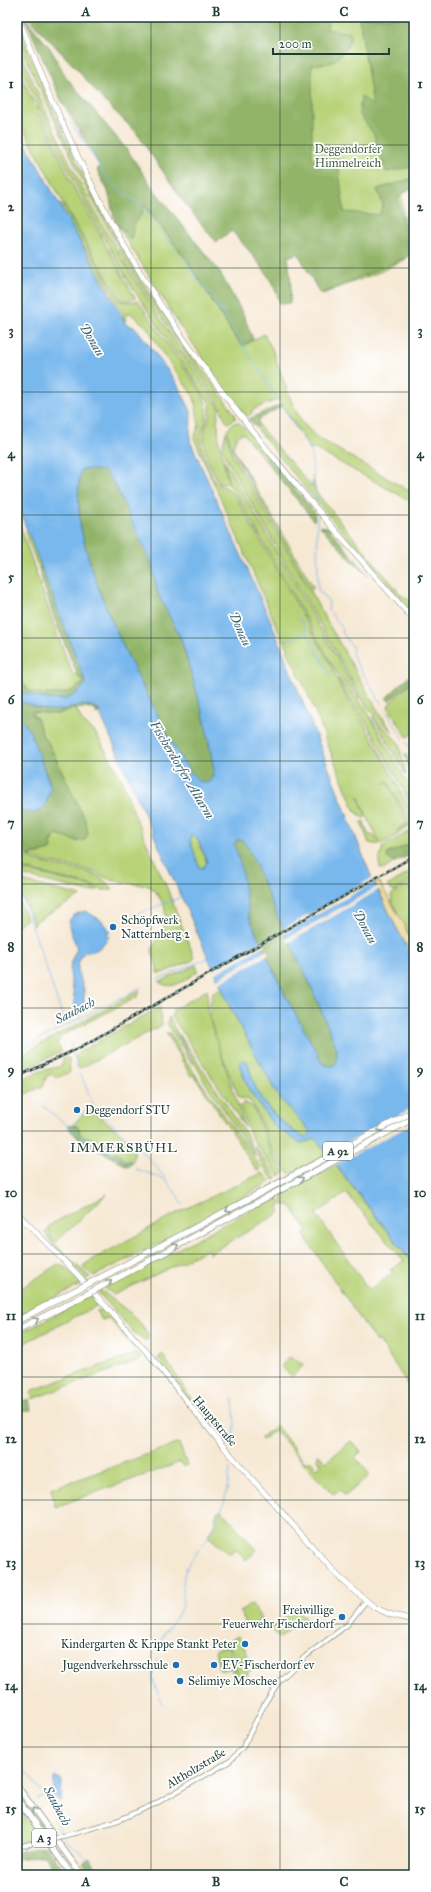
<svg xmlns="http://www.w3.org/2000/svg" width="431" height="1892" font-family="'IM FELL Great Primer',serif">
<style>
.green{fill:#b7d277;stroke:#6b8856;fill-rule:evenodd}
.forest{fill:#91b468;stroke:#58784e}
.sand{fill:#eeda9e;stroke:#868c69}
.water{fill:#79b8ed;stroke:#4c7a90;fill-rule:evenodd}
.pier{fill:#f6e8d3}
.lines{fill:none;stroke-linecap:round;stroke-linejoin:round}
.stream{stroke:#79b8ed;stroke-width:1}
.minor-casing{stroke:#8a9284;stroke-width:5.5}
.major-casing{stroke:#8a9284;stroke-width:6}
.highway-casing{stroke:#8a9284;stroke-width:7}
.minor{stroke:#fff;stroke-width:4}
.major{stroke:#fff;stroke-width:5}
.highway{stroke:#fff;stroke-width:5.5}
.rail-casing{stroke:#1f3d34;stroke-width:2.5}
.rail{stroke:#fff;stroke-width:1;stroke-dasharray:3;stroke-linecap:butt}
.minor-bridge-casing{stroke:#8a9284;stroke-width:5.5;stroke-linecap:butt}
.highway-bridge-casing{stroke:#8a9284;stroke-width:7;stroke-linecap:butt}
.minor-bridge{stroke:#fff;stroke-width:4}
.highway-bridge{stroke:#fff;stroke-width:5.5}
.oneway{stroke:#8f9e9a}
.grid{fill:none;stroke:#1f3d34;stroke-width:1;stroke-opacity:0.55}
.poi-dot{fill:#1f6fb2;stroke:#fff;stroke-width:1.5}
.labels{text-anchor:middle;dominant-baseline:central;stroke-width:3.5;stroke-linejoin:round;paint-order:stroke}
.shield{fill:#fff;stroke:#627771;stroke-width:1}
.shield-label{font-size:11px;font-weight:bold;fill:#1f3d34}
.park-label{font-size:12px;fill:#456245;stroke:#fff}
.poi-label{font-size:12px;fill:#1f3d34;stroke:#fff;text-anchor:start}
.street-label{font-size:12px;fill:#1f3d34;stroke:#fff}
.water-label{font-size:13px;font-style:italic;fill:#3a626c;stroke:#fff}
.neighbourhood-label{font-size:13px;letter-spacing:1px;fill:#1f3d34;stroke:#fff}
.neatline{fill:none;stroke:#1f3d34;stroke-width:1.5}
.grid-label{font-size:13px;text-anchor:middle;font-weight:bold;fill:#1f3d34}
</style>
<rect width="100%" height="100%" fill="#fff"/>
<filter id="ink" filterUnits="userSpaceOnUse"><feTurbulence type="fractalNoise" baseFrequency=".025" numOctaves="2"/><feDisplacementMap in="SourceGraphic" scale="8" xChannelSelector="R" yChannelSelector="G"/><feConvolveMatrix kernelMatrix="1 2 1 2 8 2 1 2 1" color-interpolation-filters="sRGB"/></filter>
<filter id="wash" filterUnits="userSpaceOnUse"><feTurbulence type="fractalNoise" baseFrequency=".012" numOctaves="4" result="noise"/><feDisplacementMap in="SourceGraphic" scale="16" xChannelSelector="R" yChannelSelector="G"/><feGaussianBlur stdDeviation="0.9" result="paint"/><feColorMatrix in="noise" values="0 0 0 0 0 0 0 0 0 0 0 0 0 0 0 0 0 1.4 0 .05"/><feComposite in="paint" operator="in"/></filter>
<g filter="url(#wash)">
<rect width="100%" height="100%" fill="#f6e8d3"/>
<g class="green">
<polygon points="282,17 414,17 414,187 401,195 406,231 414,242 414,249 404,254 406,259 382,271 323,294 314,274"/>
<path d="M17,22C49,103 83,182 128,257C160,312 197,363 235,414L236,418L228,423L226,421L217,400L147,295L120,251L84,184L17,38Z"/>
<path d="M17,44C38,94 60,145 85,193C123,266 170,334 216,402L219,408L217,423L218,424L219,441L228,482L226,484L219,483C212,470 202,450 204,435C205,421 213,420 209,402L130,284L85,203L52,136L19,63Z"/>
<polygon points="17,67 76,191 135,298 127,301 120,299 74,223 22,126 17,114"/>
<polygon points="142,203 187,260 234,336 243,346 264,334 272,349 292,403 302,422 315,436 409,491 414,499 414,503 315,449 311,450 278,399 252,410 252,413 248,416 243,413 180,326 115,221 131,239 134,224 142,213"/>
<path d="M59,204H62L119,301L127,302L138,301L202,394C207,405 209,412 205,424C204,427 202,432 201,436C200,448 208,466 213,478C218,488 228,485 234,494L332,667L342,691L363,722L398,785L414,822L400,833L398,830L409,824L410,826L411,824L387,780L384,783L387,782L408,823L397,830L399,834C388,840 380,847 369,843L361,822L364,821L368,834L374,836L379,842L358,796L366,817L363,818L355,811L324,736L326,735L324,734L308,694L287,650L289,649L285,643L288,639L283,641L194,438L199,425L194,397L163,354L147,327L130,313L126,314L127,320H124L123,314Z"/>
<path d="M249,419L254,425L259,426L312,487L313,475L316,492L402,596C412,599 414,606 414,616L401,601L402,600L312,496Z"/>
<path d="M238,422L249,432L269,457L265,460L243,433C236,435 234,442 233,449L314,588L311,590L233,451L227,431L232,424Z"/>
<polygon points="226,432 232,454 377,709 393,733 367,707 226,458 222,447"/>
<polygon points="224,460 360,698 360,699 338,675 234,490 229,485"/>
<path d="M17,517L56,631L73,675L77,674L79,678L82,679L83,683C66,698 49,695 29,691L17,673Z"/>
<polygon points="28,531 41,566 39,569 25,532"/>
<polygon points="338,678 366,709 409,786 414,805 414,817 404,790 367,724 343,690"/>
<polygon points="414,681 414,733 407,737 388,707 390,703"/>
<polygon points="76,708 82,721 95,732 122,780 136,819 167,888 191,949 194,958 192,961 162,973 157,973 157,968 152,950 167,921 164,905 156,892 149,886 110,880 97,873 80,868 45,862 30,857 30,855 41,854 53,841 55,835 67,837 79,842 88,833 85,820 47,740 43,737 37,718 32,715 33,711 56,714"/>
<polygon points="373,716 399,743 406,775 373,717"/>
<polygon points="405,753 414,769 414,789 405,754"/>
<polygon points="414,829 414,838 412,843 399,849 391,861 395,862 383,870 380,868 379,862 383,846"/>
<polygon points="191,834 198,840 207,863 203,868 199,867 190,840"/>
<path d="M17,851C41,870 74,864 100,877C105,880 109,886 113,890H102L91,885L26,869L17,864Z"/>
<polygon points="17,866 25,870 90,886 98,890 89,892 17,874"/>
<polygon points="414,870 414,877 395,891 392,891 387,886"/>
<polygon points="17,878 22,881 81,896 36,921 34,926 24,900 17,892"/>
<polygon points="414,880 414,934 412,936 414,944 392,902 391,895"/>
<polygon points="17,898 27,918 17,926"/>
<path d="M196,965L198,971C186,979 172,992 159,982Z"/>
<path d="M222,988L231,1009L278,1096L311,1131L306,1139C290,1130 264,1107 257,1091C253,1082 250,1071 247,1061L239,1064L249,1090L275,1127L306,1142L316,1139L327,1155L289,1174L273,1152L255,1108L249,1100L239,1098C230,1074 214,1041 210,1017C209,1009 211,1001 213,992Z"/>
<polygon points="140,990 137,997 61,1036 57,1044 62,1051 17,1073 17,1057"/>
<polygon points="207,990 208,993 207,1011 245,1127 171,1015 175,1013 171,1011"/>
<polygon points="160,1007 162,1025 79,1069 75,1056 79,1052"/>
<polygon points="169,1017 193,1065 167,1023"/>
<polygon points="166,1033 170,1033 186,1061 260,1166 260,1170 257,1171 194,1075 191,1076"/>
<polygon points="179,1034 246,1134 256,1157 205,1082"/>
<polygon points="63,1058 69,1058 70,1072 57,1078 51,1074 47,1076 43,1086 17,1098 17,1081 40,1071 62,1066"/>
<polygon points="244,1102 253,1107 272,1154 285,1173 279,1176 252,1139 240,1106"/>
<path d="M89,1108C100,1118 130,1137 134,1151C135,1156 133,1161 130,1166H126L97,1149L116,1157L127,1165L117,1152L112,1153L91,1138H84L80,1135L78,1127L73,1125Z"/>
<polygon points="254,1146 277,1178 273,1180 262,1164"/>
<path d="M335,1165L414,1265V1394L379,1340L376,1342L303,1234L308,1231L290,1205H282L283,1193ZM346,1193L404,1261L390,1270L393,1273L369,1290L316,1214Z"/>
<polygon points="262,1173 265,1175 270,1182 176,1235 94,1276 83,1268 84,1265 92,1260 177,1213"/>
<polygon points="107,1194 56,1242 52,1238 47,1228 55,1222"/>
<polygon points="277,1196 280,1203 279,1213 209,1254 208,1249 114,1295 104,1288"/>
<path d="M45,1231C58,1249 74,1263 90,1277L86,1279L49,1240Z"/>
<polygon points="58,1264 67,1268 82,1284 17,1316 17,1291"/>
<path d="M101,1290C111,1299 151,1325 148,1339L145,1341L135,1334L98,1292Z"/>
<polygon points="92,1295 100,1304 17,1347 17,1335"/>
<polygon points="105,1308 136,1344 135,1349 109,1318 102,1320 96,1311"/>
<polygon points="137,1353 142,1359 32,1399 31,1393 33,1390"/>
<polygon points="162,1354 198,1409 198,1410 187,1398 158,1358"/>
<polygon points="289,1357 304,1365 292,1377 281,1366"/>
<polygon points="276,1425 302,1459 305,1462 312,1462 314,1464 313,1467 316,1468 322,1463 317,1460 318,1454 326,1462 351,1441 361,1452 355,1457 370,1475 345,1496 340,1490 333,1494 315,1476 275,1430 262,1440 261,1438"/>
<polygon points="179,1443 187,1465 184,1467 181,1462 55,1507 51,1489"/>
<polygon points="221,1510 257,1550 246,1560 236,1549 229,1554 208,1536 214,1525 217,1512"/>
<polygon points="252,1604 262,1620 248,1627 239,1611"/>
<polygon points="296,1609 305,1618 279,1638 271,1628"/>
<polygon points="238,1636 248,1655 235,1660 228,1642"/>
<polygon points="228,1646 237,1678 234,1679 231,1668 221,1671 219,1669 215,1650"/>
<polygon points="249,1657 254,1669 247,1672 248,1676 239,1678 234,1662"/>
<polygon points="17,1807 41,1838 17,1843"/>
</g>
<g class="forest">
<path d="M27,17H329L327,29L351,33C352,42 340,58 332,62C326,64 318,64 312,65V159L337,154L344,212L379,215L383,205L377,189L414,178V186L409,188L398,199L410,256L320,294L298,253L288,257L291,283L290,303L280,304C273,275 250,253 232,231L216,242L185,204L136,132L104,101L75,67Z"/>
<polygon points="359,17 414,17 414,168 412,167 386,172 374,134 359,114 361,96 373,106"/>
<polygon points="25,18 50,48 66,77 128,151 152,187 219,271 243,314 253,339 243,346 234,336 187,260 143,204 142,214 134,224 131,240 115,221 108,191 97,170 100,166 60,98"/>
<polygon points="280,405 282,406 258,420 259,426 254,425 249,419"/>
<polygon points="269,457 315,513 314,521 265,460"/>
<path d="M84,469L104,470L113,481L151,562L158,594L181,639L204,717L214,770L212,778L208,783C205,783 201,782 199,781C183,767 167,734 157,714C128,657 96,596 82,533C78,516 77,485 81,470Z"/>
<polygon points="320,526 328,527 369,576 351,560"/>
<path d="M43,565L84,673L83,679L86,683C70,709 39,699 17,690V673L29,691C49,695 66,698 83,683L82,679L77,674L54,617L39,569Z"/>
<polygon points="414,672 414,680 389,701 386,698"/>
<path d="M22,702C30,705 39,709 46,710C51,710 57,710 62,709C73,707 93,699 99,713L97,714L94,709L76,708L56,714L33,712L32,715L37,718L43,737L47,740L85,820L88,833L85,840C76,843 65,837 55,835L50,844L52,846L51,850L30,855V857L17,847V807L23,811L45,806L49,793V781L30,732L18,714Z"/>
<polygon points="414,838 414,853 395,862 387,858 388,853 412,843"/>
<path d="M237,840H242L250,851L275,911L311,986L337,1049V1061L334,1066C325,1066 319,1063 318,1054L286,997L249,917L234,844Z"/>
<path d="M73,1125L78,1127C79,1130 79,1134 82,1136C84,1138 87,1136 90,1138C98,1143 104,1148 112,1153L117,1152L126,1162L130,1160L131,1163L128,1166L116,1157L110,1156L109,1154C95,1147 76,1141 68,1126Z"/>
<polygon points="29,1399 31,1410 22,1412 20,1407 17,1408 17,1403"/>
<polygon points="46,1846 67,1875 54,1875 46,1855 17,1859 17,1852"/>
<polygon points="89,1858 102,1875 92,1875 83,1863"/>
</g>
<polygon class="sand" points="378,881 406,927 405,928 414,946 414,959 398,931 375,883"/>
<g class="water">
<path d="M17,128L126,324L136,328L175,380L191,411L190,441L272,624L371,876L398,931L414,959V1265L316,1139L300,1143L275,1127L249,1090L239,1064L242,1060L247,1061C250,1071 253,1081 257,1091C263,1106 291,1132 306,1138L310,1131L278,1096L231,1009L98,709C81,701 76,708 60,710C47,712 35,706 22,702L18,714L30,732L51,788L45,806L39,812L28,813L17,807V690C39,699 70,709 86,683L24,522L17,496ZM84,469L104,471L113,481L151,562L158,594L181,639L204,717L214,770L212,778L208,783C205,783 201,782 199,781C183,767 167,733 157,714C128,657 96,596 82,533C78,517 77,485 81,470ZM191,834L198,840L207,862L203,868L199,867L190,840ZM237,840H242L250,851L275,911L311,986L337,1049V1061L334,1066C325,1066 319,1063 318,1054L286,997L249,917L241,866L234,844Z"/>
<path d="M86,911L102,921L104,925H106L110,932L107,933L109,937C98,950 100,950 83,953C73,970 80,974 84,990C84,995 84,1000 84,1004L79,1008L75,1009C75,984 63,973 77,949C73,932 57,917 86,911Z"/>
<polygon points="56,1777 61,1779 62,1782 61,1800 59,1801 54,1797 54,1778"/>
</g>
<g class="pier">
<polygon points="374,877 376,881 284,934 282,930"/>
<polygon points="379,886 380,889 288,943 286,939"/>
<polygon points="263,940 265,945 214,974 212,970"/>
<polygon points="267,950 269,954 218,984 216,980"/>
<polygon points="414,1107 414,1123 333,1166 324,1155"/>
</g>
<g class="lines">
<g class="stream">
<polyline points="71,122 109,181 114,186 140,204 147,213 215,301 279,401"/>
<polyline points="282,406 311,452 313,473"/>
<polyline points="313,476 314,491 320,502"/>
<path d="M317,516L318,590L329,602L328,610C334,615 335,621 341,625L342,632L353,648L352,651L354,659L381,703"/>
<polyline points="307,633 331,677"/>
<polyline points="284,641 307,633 300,618"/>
<polyline points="386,711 403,738"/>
<polyline points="407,743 414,755"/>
<polyline points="17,895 24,902 63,1018"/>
<polyline points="132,916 181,897"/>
<polyline points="158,979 209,958"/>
<polyline points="79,1018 79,1009"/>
<polyline points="70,1041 77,1068"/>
<polyline points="17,1051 141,987"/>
<polyline points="79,1074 83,1079 94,1108"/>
<polyline points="43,1106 87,1141 130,1163"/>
<path d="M99,1112C131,1140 162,1167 183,1205"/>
<polyline points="70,1128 90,1106"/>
<polyline points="136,1169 162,1178 168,1182"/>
<polyline points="232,1448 235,1425 233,1399"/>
<path d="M159,1648C161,1633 174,1624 180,1611C186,1599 181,1585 185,1572C191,1556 204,1545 212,1531C223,1512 228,1490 230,1469"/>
<polyline points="158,1659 152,1677 162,1704"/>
<path d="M17,1761C26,1773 38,1785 46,1798C53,1810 55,1823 62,1834"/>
<polyline points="37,1800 43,1796"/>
<polyline points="17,1815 19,1813"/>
<polyline points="64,1837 67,1842 82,1853 99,1875"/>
</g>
</g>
</g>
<g filter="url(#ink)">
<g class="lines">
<defs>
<g id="minor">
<polyline points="75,1833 119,1820 155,1804 230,1761 243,1747 265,1703 280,1680 306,1656 347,1625 366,1601"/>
<polyline points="17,1847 30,1844"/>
</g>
<g id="major">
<path d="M18,17C58,118 102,217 162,307C236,419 325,520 414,620"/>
<polyline points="17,1213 76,1273 153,1359 222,1445 340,1578 374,1607 389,1614 414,1620"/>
</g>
<g id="highway">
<polyline points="117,1269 414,1111"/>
<polyline points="121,1276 414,1118"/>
<polyline points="17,1321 68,1294"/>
<polyline points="17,1330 72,1302"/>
<polyline points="17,1786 82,1875"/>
<polyline points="17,1799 72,1875"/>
</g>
</defs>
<use href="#minor" class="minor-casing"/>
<use href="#major" class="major-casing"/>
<use href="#highway" class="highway-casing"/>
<use href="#minor" class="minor"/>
<use href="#major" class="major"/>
<use href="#highway" class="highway"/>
<defs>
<polyline id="rail" points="17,1077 79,1048 414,856"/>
</defs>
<use href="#rail" class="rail-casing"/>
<use href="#rail" class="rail"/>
<defs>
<polyline id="minor-bridge" points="30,1844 75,1833"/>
<g id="highway-bridge">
<polyline points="68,1294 117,1269"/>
<polyline points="72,1302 121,1276"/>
</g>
</defs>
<use href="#minor-bridge" class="minor-bridge-casing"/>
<use href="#highway-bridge" class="highway-bridge-casing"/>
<use href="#minor-bridge" class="minor-bridge"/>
<use href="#highway-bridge" class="highway-bridge"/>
</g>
<defs><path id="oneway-chevron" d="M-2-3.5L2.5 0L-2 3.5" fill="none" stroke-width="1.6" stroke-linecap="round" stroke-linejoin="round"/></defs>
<g class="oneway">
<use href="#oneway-chevron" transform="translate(380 1129) rotate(152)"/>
<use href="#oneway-chevron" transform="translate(301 1179) rotate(-28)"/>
<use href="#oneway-chevron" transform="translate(228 1210) rotate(152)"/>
<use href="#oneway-chevron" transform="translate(176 1246) rotate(-28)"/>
<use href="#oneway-chevron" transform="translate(109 1282) rotate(-28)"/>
<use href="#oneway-chevron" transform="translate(36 1320) rotate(-27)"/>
<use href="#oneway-chevron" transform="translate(34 1810) rotate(-126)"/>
</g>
</g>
<path class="grid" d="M151,17V1875M280,17V1875M17,145H414M17,268H414M17,392H414M17,515H414M17,638H414M17,761H414M17,884H414M17,1008H414M17,1131H414M17,1254H414M17,1377H414M17,1500H414M17,1624H414M17,1747H414"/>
<g class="poi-dot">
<circle cx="113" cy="927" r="4"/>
<circle cx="77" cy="1110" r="4"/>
<circle cx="342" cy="1617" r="4"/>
<circle cx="245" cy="1644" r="4"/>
<circle cx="176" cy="1665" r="4"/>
<circle cx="214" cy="1665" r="4"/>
<circle cx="180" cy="1681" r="4"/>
</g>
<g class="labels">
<g class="shield">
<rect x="323" y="1142" width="30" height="18" rx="3"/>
<rect x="32" y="1829" width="24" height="18" rx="3"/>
</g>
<g class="shield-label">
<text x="338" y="1151">A 92</text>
<text x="44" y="1838">A 3</text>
</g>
<g class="park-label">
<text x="348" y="149">Deggendorfer<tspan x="348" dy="14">Himmelreich</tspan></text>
</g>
<g class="poi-label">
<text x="121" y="920">Schöpfwerk<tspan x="121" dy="14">Natternberg 2</tspan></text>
<text x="85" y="1110">Deggendorf STU</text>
<text x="334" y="1610" text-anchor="end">Freiwillige<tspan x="334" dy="14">Feuerwehr Fischerdorf</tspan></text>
<text x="237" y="1644" text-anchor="end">Kindergarten &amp; Krippe Stankt Peter</text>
<text x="168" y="1665" text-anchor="end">Jugendverkehrsschule</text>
<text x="222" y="1665">EV-Fischerdorf ev</text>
<text x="188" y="1681">Selimiye Moschee</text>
</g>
<g class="street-label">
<text transform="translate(215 1421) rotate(50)">Hauptstraße</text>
<text transform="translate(196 1768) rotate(-31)">Altholzstraße</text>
</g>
<g class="water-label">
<text transform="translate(92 340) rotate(59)">Donau</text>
<text transform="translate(240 629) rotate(66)">Donau</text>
<text transform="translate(182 770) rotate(59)">Fischerdorfer Altarm</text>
<text transform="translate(365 927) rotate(62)">Donau</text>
<text transform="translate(75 1011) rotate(-27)">Saubach</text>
<text transform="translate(57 1806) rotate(62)">Saubach</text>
</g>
<g class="neighbourhood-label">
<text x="124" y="1148">IMMERSBÜHL</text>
</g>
</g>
<rect width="431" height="1892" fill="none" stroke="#fff" stroke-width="44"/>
<path d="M273 48v6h116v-6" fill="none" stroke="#1f3d34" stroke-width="2"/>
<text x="279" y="48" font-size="12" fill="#1f3d34" stroke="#ffffff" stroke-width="3" paint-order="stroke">200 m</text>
<rect x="22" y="22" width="387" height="1848" class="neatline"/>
<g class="grid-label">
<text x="86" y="16">A</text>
<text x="216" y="16">B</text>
<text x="344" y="16">C</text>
<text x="11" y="88">1</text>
<text x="420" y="88">1</text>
<text x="11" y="211">2</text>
<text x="420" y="211">2</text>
<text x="11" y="335">3</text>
<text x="420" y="335">3</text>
<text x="11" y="458">4</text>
<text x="420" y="458">4</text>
<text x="11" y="581">5</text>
<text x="420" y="581">5</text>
<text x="11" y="704">6</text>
<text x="420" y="704">6</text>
<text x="11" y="827">7</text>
<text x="420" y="827">7</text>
<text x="11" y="951">8</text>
<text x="420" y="951">8</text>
<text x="11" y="1074">9</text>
<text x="420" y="1074">9</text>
<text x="11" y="1197">10</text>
<text x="420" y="1197">10</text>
<text x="11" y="1320">11</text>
<text x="420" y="1320">11</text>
<text x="11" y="1443">12</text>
<text x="420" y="1443">12</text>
<text x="11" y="1567">13</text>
<text x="420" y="1567">13</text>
<text x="11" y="1690">14</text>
<text x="420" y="1690">14</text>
<text x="11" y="1813">15</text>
<text x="420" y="1813">15</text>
<text x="86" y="1886">A</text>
<text x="216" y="1886">B</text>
<text x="344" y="1886">C</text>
</g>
</svg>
